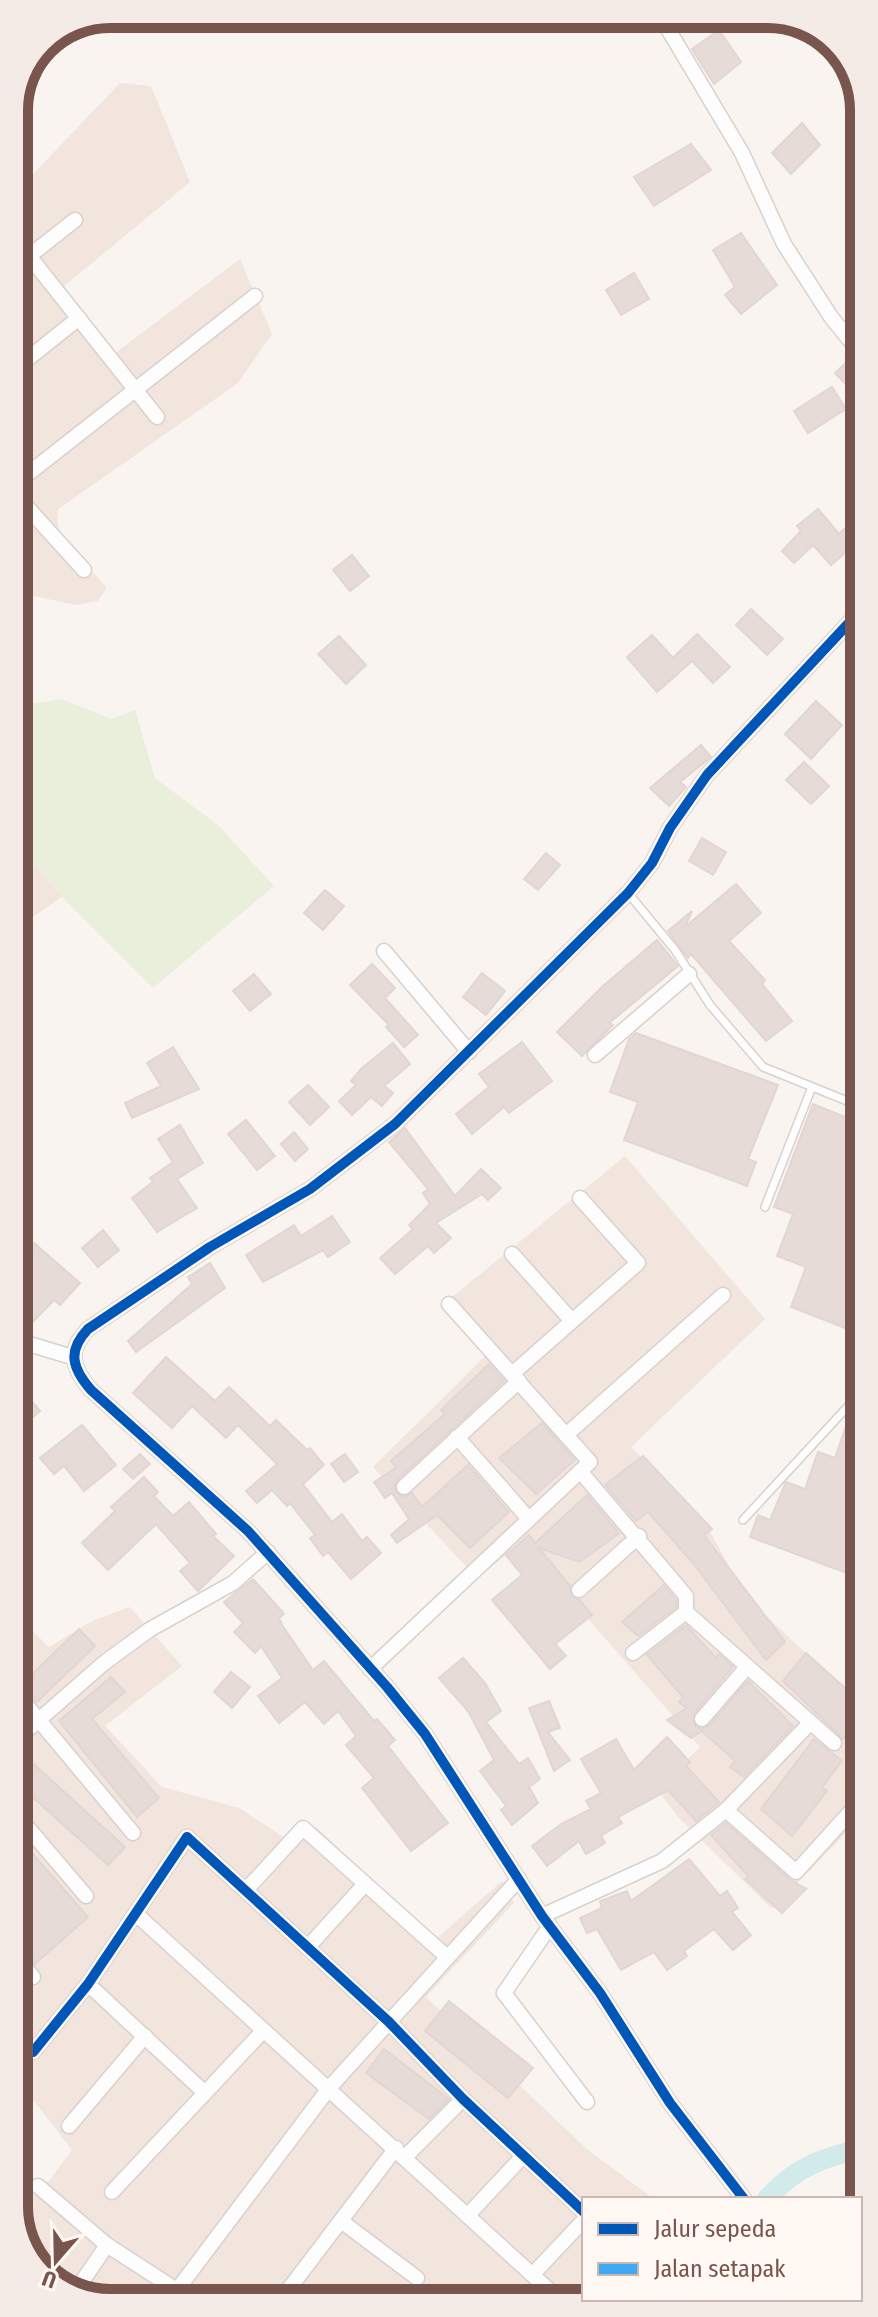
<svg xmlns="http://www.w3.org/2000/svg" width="878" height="2317" font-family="'Fira Sans Condensed',sans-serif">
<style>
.residential{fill:#f1e5de}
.green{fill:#eaefdb}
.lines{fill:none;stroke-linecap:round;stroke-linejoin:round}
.canal{stroke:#d0ebe9;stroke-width:20}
.building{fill:#e6dbd7;stroke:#e2d6d2;stroke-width:2}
.service-casing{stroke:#d9d1cd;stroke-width:10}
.minor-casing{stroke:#d9d1cd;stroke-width:17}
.service{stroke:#fefdfd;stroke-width:7}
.minor{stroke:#fefdfd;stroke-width:14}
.quiet{stroke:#3fa9f5;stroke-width:8;stroke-dasharray:16 8;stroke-linecap:butt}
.cycleway-casing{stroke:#fff8f3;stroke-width:15}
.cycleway{stroke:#0057b8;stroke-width:10}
.rim{fill:none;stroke:#79554e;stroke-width:10}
</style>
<rect width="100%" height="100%" fill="#f9f4f0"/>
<g class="residential">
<polygon points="120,83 151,86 190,182 63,287 114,354 240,259 272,334 238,383 57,510 59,535 107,588 98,601 76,605 15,592 14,194"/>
<polygon points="15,840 62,897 15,929"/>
<polygon points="625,1156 765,1319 631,1447 705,1522 745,1596 840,1685 863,1702 863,1841 850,1829 772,1909 678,1817 657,1789 700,1747 522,1543 477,1578 373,1467 485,1356 440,1307"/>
<polygon points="130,1607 182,1666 105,1726 162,1787 239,1808 294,1844 316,1827 436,1939 502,1881 514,1903 426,1997 588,2150 654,2199 584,2199 584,2299 639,2300 493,2301 449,2289 408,2287 395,2301 103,2303 51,2283 17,2232 17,2187 49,2181 72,2150 17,2079 16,1615 49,1647 94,1620"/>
</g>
<polygon class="green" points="62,699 111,719 135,710 155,778 218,825 274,886 153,988 62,897 15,840 15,729 30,704"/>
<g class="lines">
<g class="canal">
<path d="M767,2199C794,2168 824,2156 864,2149"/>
<polyline points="701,2300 701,2299"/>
</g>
</g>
<g class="building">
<polygon points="719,30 741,62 714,84 692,49"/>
<polygon points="802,123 820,145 791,174 772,153"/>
<polygon points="691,144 711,170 654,206 634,177"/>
<polygon points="741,233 777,285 741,314 725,295 735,287 713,250"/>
<polygon points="634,273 649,299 621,315 606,290"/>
<polygon points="851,358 861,365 861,370 846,384 835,373"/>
<polygon points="832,387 846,409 808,433 794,411"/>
<polygon points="818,509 839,534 861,513 861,539 831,565 813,545 794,563 782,551 801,531 797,526"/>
<polygon points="352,555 369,576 350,591 333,570"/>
<polygon points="751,609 783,639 767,655 736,625"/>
<polygon points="697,634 730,667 713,683 692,661 657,692 627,657 652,635 673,658"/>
<polygon points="339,636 366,665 346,684 318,654"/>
<polygon points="816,701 842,725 811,759 785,734"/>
<polygon points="701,745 711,757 680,782 686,787 669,806 650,788"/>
<polygon points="804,762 829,786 811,804 786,780"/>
<polygon points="702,838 726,852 713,875 689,861"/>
<polygon points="546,853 560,865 538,890 524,879"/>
<polygon points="736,884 761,913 729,941 765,980 762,984 792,1021 766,1041 691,954 688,958 668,931 692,911 685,927"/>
<polygon points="325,890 344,906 323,930 304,913"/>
<polygon points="657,940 678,966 609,1023 613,1025 582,1056 557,1032 603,986"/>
<polygon points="372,964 395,988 385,998 418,1035 404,1047 386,1027 389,1025 350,985"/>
<polygon points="482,973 505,991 486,1015 463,997"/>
<polygon points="254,974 271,994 250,1011 233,991"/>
<polygon points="636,1033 778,1085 748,1159 756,1162 747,1186 624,1140 638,1102 610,1092 629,1039"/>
<polygon points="522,1042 552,1081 509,1113 504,1107 472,1134 456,1114 489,1087 479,1074"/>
<polygon points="393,1043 410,1064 384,1086 393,1093 382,1106 371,1097 352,1115 339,1101 356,1085 351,1081 361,1069"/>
<polygon points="173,1047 199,1089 132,1118 125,1103 161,1086 147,1063"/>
<polygon points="308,1085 329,1107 310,1125 289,1102"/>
<polygon points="813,1104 862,1124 863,1335 791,1307 806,1267 777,1256 793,1214 774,1207"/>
<polygon points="246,1120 275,1156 257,1170 228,1134"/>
<polygon points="180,1125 203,1163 177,1179 197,1208 157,1232 132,1198 153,1182 150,1178 173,1162 158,1139"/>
<polygon points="405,1128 455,1196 481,1169 501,1188 488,1200 482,1194 436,1223 451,1238 434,1253 428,1246 395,1274 380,1258 413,1229 409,1225 430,1204 423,1193 428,1189 389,1142"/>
<polygon points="294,1132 308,1149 295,1161 281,1144"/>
<polygon points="332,1216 350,1242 328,1257 323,1250 263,1282 246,1255 294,1225 301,1236"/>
<polygon points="103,1230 119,1250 98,1267 82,1248"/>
<polygon points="34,1243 80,1283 60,1305 54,1300 25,1330 16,1321 16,1264"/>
<polygon points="210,1263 225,1288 136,1352 128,1341 192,1284 188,1277"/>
<polygon points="166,1357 215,1401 229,1387 270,1426 276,1420 307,1450 310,1448 324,1465 303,1484 332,1522 342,1514 362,1541 367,1537 381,1553 351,1579 328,1552 323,1556 310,1538 315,1535 290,1503 287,1506 272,1490 257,1503 246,1491 277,1464 238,1425 226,1438 192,1406 172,1428 133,1393"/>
<polygon points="489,1364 504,1381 397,1480 394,1488 402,1497 412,1493 422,1507 468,1465 509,1512 470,1548 437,1515 397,1543 391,1535 409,1519 392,1493 385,1498 374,1482 396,1468 391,1461 445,1414 441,1410"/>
<polygon points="16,1383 40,1411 16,1431"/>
<polygon points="849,1417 863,1422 863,1579 750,1537 758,1515 770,1520 786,1482 805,1489 818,1452 835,1458"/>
<polygon points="542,1423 575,1460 536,1494 499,1458"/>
<polygon points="82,1425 116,1465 84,1491 64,1466 54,1474 40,1458"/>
<polygon points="140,1454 150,1464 133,1479 123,1469"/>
<polygon points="345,1454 358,1472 344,1482 331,1464"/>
<polygon points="643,1456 712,1529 704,1535 785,1642 766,1660 693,1563 648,1512 636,1521 605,1485"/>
<polygon points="144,1477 158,1492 154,1496 173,1516 189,1502 216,1534 213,1536 234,1556 198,1591 180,1571 190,1563 156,1524 108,1570 82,1543 115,1511 111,1507"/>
<polygon points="587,1495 619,1533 580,1562 539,1548 570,1586 571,1596 580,1600 592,1615 555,1644 566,1656 550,1669 492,1600 522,1575 506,1555 529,1535 535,1543"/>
<polygon points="253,1579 284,1614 279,1618 282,1625 313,1670 324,1661 374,1721 377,1719 395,1740 388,1746 448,1823 411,1851 362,1788 374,1778 346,1745 356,1736 338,1711 324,1724 305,1702 279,1723 258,1696 282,1678 261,1646 255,1653 234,1632 243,1623 224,1602"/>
<polygon points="664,1585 676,1600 676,1607 638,1636 622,1622"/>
<polygon points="686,1625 716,1658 719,1654 733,1667 694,1713 695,1726 701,1729 709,1726 748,1681 793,1726 744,1777 730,1767 735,1761 702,1731 691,1738 667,1720 687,1708 679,1702 683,1697 647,1655"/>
<polygon points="79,1629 95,1646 37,1702 21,1685"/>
<polygon points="806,1653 863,1704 863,1719 843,1739 783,1681"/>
<polygon points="463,1658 485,1683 501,1711 486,1722 519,1764 528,1758 540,1779 529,1787 538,1803 512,1825 501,1810 506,1806 480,1771 494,1760 468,1711 439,1678"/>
<polygon points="231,1672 250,1687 232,1708 214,1692"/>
<polygon points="111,1677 125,1692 92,1719 159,1798 137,1817 59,1721"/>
<polygon points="549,1701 560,1728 548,1732 570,1760 554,1771 529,1708"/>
<polygon points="667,1737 690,1762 686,1766 719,1802 696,1821 668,1790 618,1817 622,1823 601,1836 605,1843 586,1854 579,1841 547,1866 532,1846 561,1824 591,1809 586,1801 601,1793 581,1759 616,1739 634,1770"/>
<polygon points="814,1739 842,1761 822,1787 827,1791 792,1836 761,1809"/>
<polygon points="17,1749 125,1847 108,1865 17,1783"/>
<polygon points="726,1823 789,1879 806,1889 782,1913 745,1879 749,1877 711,1835"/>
<polygon points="17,1836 88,1917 35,1964 17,1947"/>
<polygon points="689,1859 720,1896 727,1891 738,1908 732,1912 751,1935 733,1950 714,1929 684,1951 687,1956 667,1970 654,1952 621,1970 597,1929 587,1933 580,1918 602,1908 600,1901 627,1891 631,1901"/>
<polygon points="449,2001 533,2068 508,2098 425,2031"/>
<polygon points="384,2049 449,2099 429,2119 366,2073"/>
</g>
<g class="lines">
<defs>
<g id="service">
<polyline points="628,893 675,950 710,1005 763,1067 862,1107"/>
<polyline points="765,1207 812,1087"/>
<polyline points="743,1520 863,1390"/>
</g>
<g id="minor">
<polyline points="659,14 742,153 784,244 831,317 861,354"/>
<polyline points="14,237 157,417"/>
<polyline points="14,268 75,220"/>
<polyline points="15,369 79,318"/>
<polyline points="15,484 255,296"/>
<polyline points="15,494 84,570"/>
<polyline points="15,723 18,721"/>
<polyline points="384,951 469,1052"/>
<polyline points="595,1055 689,974"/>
<polyline points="512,1254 572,1321"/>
<polyline points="16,1340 72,1357"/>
<polyline points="512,1374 638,1263 580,1198"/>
<polyline points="566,1435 723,1295"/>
<polyline points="457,1437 528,1518"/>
<polyline points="580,1471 686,1596 686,1612 834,1743"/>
<polyline points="404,1487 519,1381"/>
<polyline points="579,1590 639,1536"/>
<polyline points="633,1653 686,1612"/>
<polyline points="370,1669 590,1462 449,1304"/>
<polyline points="17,1694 133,1833"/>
<polyline points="702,1719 747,1667"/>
<polyline points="17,1739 104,1663 149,1630 233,1583 268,1552"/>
<polyline points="726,1810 796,1872 863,1798"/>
<polyline points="17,1815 86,1896"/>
<polyline points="246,1890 303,1828 446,1956"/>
<polyline points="136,1914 561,2301"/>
<polyline points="542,1916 662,1861 726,1810 810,1723"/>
<polyline points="550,1926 504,1993 587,2102"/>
<polyline points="308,1947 365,1884"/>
<polyline points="17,1957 33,1977"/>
<polyline points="88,1984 205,2093 112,2192"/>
<polyline points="33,2052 88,1984 187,1837 389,2022 463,2099 584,2212"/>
<polyline points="205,2093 262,2032"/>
<polyline points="69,2126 145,2036"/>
<polyline points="405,2157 463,2099"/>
<polyline points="38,2186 107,2245 195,2302"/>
<path d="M744,2199L670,2103L600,1993L542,1916L425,1734L387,1687L248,1531L91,1390C72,1368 67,1351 88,1329L210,1247L310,1189L395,1124L628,893L652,863L670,828L707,775L861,610"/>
<polyline points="468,2215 524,2155"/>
<polyline points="341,2221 417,2278"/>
<polyline points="533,2274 584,2220"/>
<polyline points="292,2285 315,2302"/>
<polyline points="75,2292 107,2245"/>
<polyline points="168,2302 330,2087 519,1879"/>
<polyline points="279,2302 396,2148"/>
</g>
</defs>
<use href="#service" class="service-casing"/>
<use href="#minor" class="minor-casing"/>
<use href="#service" class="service"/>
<use href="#minor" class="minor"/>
<polyline class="quiet" points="860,2206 864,2205"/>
<defs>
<g id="cycleway">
<polyline points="33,2052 88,1984 187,1837 389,2022 463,2099 584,2212"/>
<path d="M744,2199L670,2103L600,1993L542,1916L425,1734L387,1687L248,1531L91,1390C72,1368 67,1351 88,1329L210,1247L310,1189L395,1124L628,893L652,863L670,828L707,775L861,610"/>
</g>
</defs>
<use href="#cycleway" class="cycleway-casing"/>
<use href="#cycleway" class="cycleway"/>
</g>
<path d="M0 0H878V2317H0ZM110 28H768A82 82 0 0 1 850 110V2207A82 82 0 0 1 768 2289H110A82 82 0 0 1 28 2207V110A82 82 0 0 1 110 28Z" fill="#f4ebe6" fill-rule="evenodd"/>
<path class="rim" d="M110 28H768A82 82 0 0 1 850 110V2207A82 82 0 0 1 768 2289H110A82 82 0 0 1 28 2207V110A82 82 0 0 1 110 28Z"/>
<rect x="582" y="2197" width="280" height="104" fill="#fff8f3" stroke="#c9b7b1" stroke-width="2"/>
<rect x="598" y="2223" width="40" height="12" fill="#0057b8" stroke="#c9b7b1" stroke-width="2"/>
<text x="654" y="2237" font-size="24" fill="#79554e">Jalur sepeda</text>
<rect x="598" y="2263" width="40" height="12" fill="#3fa9f5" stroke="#c9b7b1" stroke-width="2"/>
<text x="654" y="2277" font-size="24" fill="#79554e">Jalan setapak</text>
<g transform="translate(56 2261) rotate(200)" stroke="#fff8f3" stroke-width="6" paint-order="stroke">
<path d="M0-6L14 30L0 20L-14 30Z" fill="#79554e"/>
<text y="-12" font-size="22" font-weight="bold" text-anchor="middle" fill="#79554e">U</text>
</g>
</svg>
